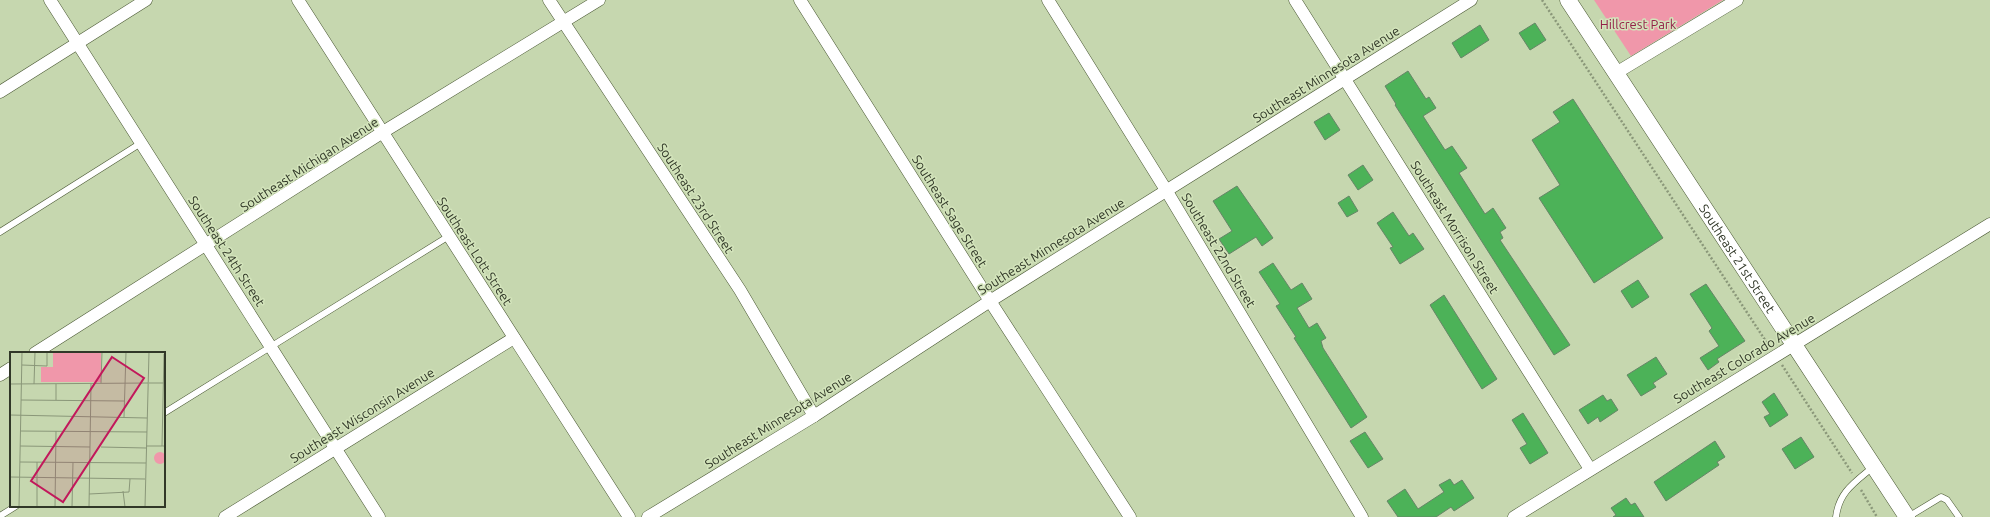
<svg xmlns="http://www.w3.org/2000/svg" width="1990" height="517" font-family="Ubuntu,sans-serif">
<style>
.green{fill:#f097aa}
.building{fill:#4cb258;stroke:#668567}
.lines{fill:none;stroke-linecap:round;stroke-linejoin:round}
.lane-casing{stroke:#4a5834;stroke-width:7}
.street-casing{stroke:#4a5834;stroke-width:13}
.secondary-casing{stroke:#4a5834;stroke-width:17}
.path{stroke:#8a9779;stroke-width:2.5;stroke-dasharray:2 2;stroke-linecap:butt}
.lane{stroke:#fff;stroke-width:6}
.street{stroke:#fff;stroke-width:12}
.secondary{stroke:#fff;stroke-width:16}
.labels{text-anchor:middle;dominant-baseline:central;stroke-width:3;stroke-linejoin:round;paint-order:stroke}
.park-label{font-size:13px;fill:#942148;stroke:#d3e4bb}
.street-label{font-size:13px;fill:#313828;stroke:#d3e4bb}
.inset-road{fill:none;stroke:#8a9779;stroke-width:1}
.view{fill:#c2185b;fill-opacity:0.15;stroke:#c2185b;stroke-width:2}
.inset-edge{fill:none;stroke:#313828;stroke-width:2}
</style>
<rect width="100%" height="100%" fill="#c6d7af"/>
<polygon class="green" points="1594,0 1723,0 1631,56"/>
<g class="building">
<polygon points="1535,23 1546,40 1530,50 1519,33"/>
<polygon points="1480,25 1489,40 1461,58 1452,43"/>
<polygon points="1408,71 1426,99 1429,97 1436,108 1423,116 1445,150 1452,146 1467,168 1459,173 1485,214 1493,208 1506,228 1500,232 1503,238 1500,240 1570,345 1554,355 1395,105 1396,104 1385,86"/>
<polygon points="1573,99 1663,238 1594,283 1539,198 1560,185 1532,140 1560,122 1553,112"/>
<polygon points="1329,113 1340,130 1325,140 1314,122"/>
<polygon points="1363,165 1373,180 1358,190 1348,175"/>
<polygon points="1237,186 1273,238 1262,246 1256,237 1229,254 1219,239 1232,231 1213,201"/>
<polygon points="1349,196 1358,211 1347,217 1338,203"/>
<polygon points="1393,212 1409,236 1413,233 1424,249 1400,264 1390,248 1393,247 1377,223"/>
<polygon points="1273,263 1291,290 1302,283 1312,299 1297,308 1309,328 1317,323 1326,338 1321,341 1323,348 1367,417 1351,428 1294,338 1296,337 1276,306 1280,304 1259,272"/>
<polygon points="1638,280 1649,297 1632,308 1621,291"/>
<polygon points="1706,284 1745,341 1717,359 1719,362 1708,370 1700,358 1719,346 1709,331 1712,328 1690,294"/>
<polygon points="1444,295 1497,379 1482,389 1430,305"/>
<polygon points="1656,357 1667,374 1653,383 1656,387 1641,396 1627,375"/>
<polygon points="1774,393 1788,415 1770,427 1764,417 1770,414 1762,402"/>
<polygon points="1603,395 1607,401 1611,399 1618,410 1600,422 1598,417 1588,424 1579,410"/>
<polygon points="1523,413 1548,453 1530,464 1520,448 1527,444 1512,420"/>
<polygon points="1365,432 1383,459 1368,468 1350,441"/>
<polygon points="1801,437 1814,457 1795,469 1782,449"/>
<polygon points="1715,441 1725,457 1717,462 1719,465 1666,501 1654,482"/>
<polygon points="1450,479 1454,485 1462,480 1474,498 1454,511 1451,507 1436,517 1398,517 1387,501 1405,489 1418,509 1444,492 1439,485"/>
<polygon points="1626,498 1631,505 1635,503 1644,517 1613,517 1616,515 1611,508"/>
</g>
<g class="lines">
<defs>
<g id="lane">
<polyline points="0,232 141,143"/>
<polyline points="164,413 449,236"/>
<polyline points="0,516 16,506"/>
<path d="M1836,517C1839,492 1854,483 1873,467"/>
<polyline points="1908,517 1941,497 1947,500 1959,517"/>
</g>
<g id="street">
<polyline points="50,0 379,517"/>
<polyline points="298,0 629,517"/>
<polyline points="549,0 740,290 814,416"/>
<polyline points="800,0 990,301 1130,517"/>
<polyline points="1048,0 1166,190 1362,517"/>
<polyline points="1295,0 1590,469"/>
<polyline points="1616,73 1737,0"/>
<polyline points="0,92 146,0"/>
<polyline points="35,353 383,132 599,0"/>
<polyline points="0,375 11,368"/>
<polyline points="225,517 514,338"/>
<polyline points="648,517 814,416 990,301 1471,0"/>
<polyline points="1514,517 1990,224"/>
</g>
<g id="secondary">
<path id="s1" d="M1568,0L1907,517"/>
</g>
</defs>
<use href="#lane" class="lane-casing"/>
<use href="#street" class="street-casing"/>
<use href="#secondary" class="secondary-casing"/>
<g class="path">
<polyline points="1542,0 1769,346"/>
<polyline points="1782,365 1852,473"/>
<polyline points="1861,490 1877,517"/>
</g>
<use href="#lane" class="lane"/>
<use href="#street" class="street"/>
<use href="#secondary" class="secondary"/>
</g>
<g class="labels">
<g class="park-label">
<text x="1638" y="24">Hillcrest Park</text>
</g>
<g class="street-label">
<text transform="translate(1326 74) rotate(-32)">Southeast Minnesota Avenue</text>
<text transform="translate(309 164) rotate(-33)">Southeast Michigan Avenue</text>
<text transform="translate(696 198) rotate(57)">Southeast 23rd Street</text>
<text transform="translate(950 211) rotate(58)">Southeast Sage Street</text>
<text transform="translate(1455 227) rotate(58)">Southeast Morrison Street</text>
<text transform="translate(1051 246) rotate(-32)">Southeast Minnesota Avenue</text>
<text transform="translate(1219 250) rotate(59)">Southeast 22nd Street</text>
<text transform="translate(227 251) rotate(57)">Southeast 24th Street</text>
<text transform="translate(475 251) rotate(57)">Southeast Lott Street</text>
<text stroke="none"><textPath href="#s1" startOffset="309">Southeast 21st Street</textPath></text>
<text transform="translate(1744 358) rotate(-31)">Southeast Colorado Avenue</text>
<text transform="translate(362 415) rotate(-32)">Southeast Wisconsin Avenue</text>
<text transform="translate(778 420) rotate(-32)">Southeast Minnesota Avenue</text>
</g>
</g>
<g transform="translate(10 352)">
<rect width="155" height="155" fill="#c6d7af"/>
<path d="M43,0H91V30H31V15H43ZM144 106a6 6 0 1 1 12 0a6 6 0 1 1-12 0Z" fill="#f097aa"/>
<path class="inset-road" d="M12,13L37,14V0M91,31L92,0M139,31H155M0,32L138,31M24,32L25,0M46,32V48M11,48L114,49M0,63L137,66M114,65L116,0M10,79L137,80M10,94L80,95M136,94H155M152,94L154,2M91,95L136,96M10,110L136,111M0,125L135,127M113,139L115,155M79,142L119,140L120,127M9,155L12,0M27,155V110M45,155L46,79M62,155L63,110M79,155L81,32M135,155L139,0"/>
<path class="view" d="M102,5L134,26L53,150L21,129Z"/>
<rect width="155" height="155" class="inset-edge"/>
</g>
</svg>
